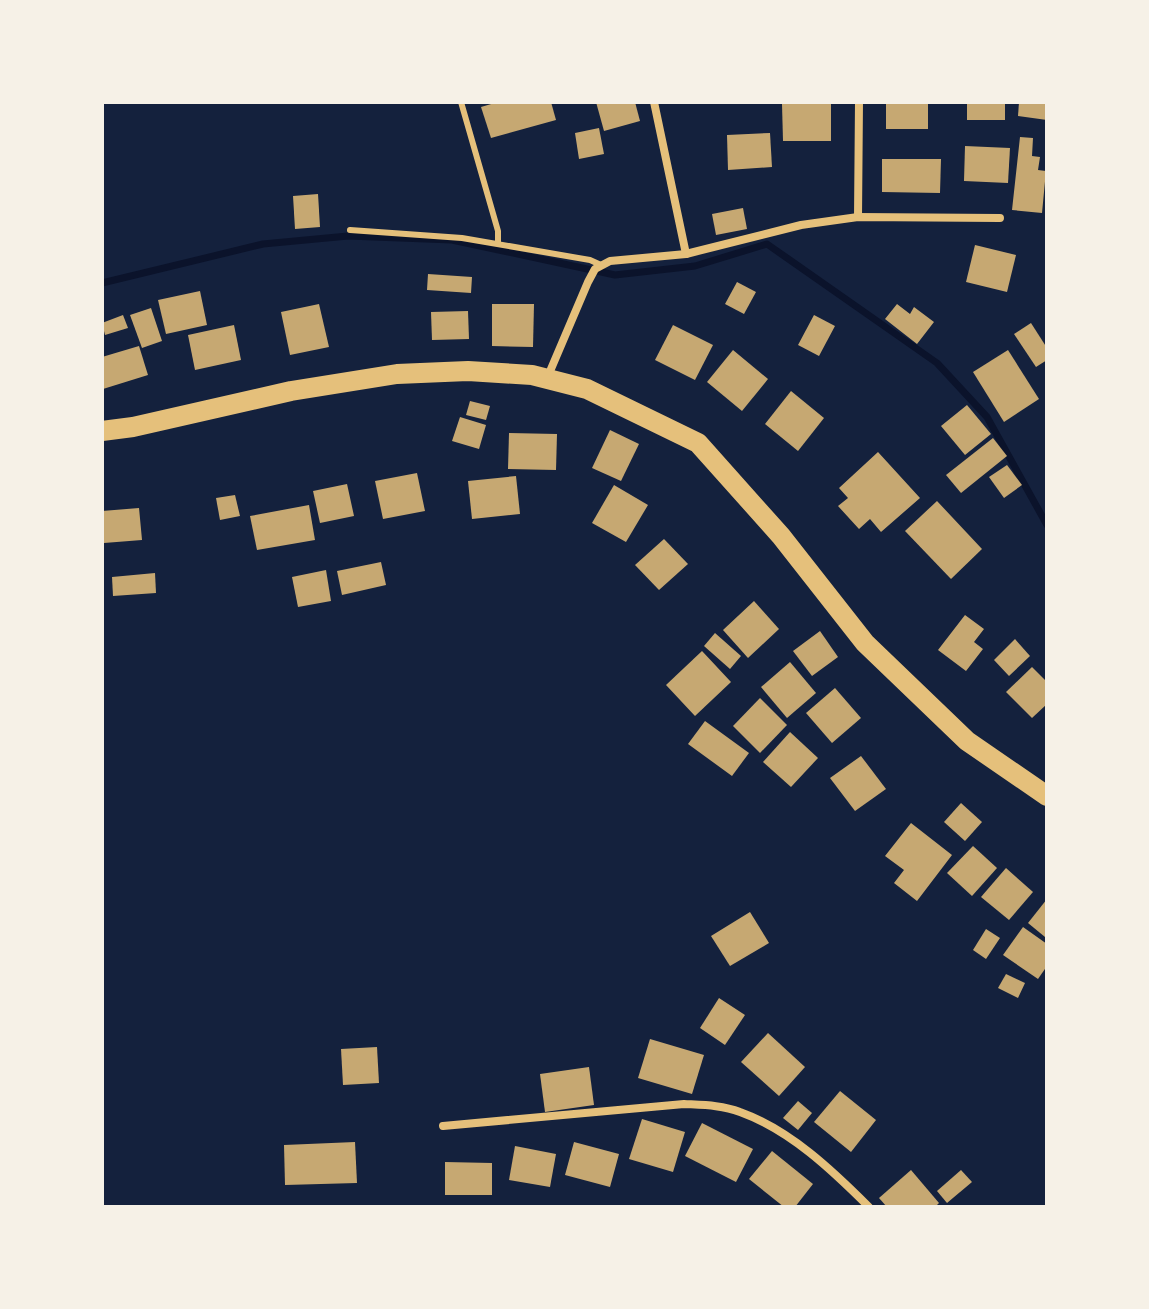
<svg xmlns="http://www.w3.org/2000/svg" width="1149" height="1309" font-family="Ubuntu,sans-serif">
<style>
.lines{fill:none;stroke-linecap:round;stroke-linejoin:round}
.stream{stroke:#0b132b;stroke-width:7}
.building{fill:#c6a872}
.service{stroke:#e5c07b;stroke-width:6}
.minor{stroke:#e5c07b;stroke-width:8}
.primary{stroke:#e5c07b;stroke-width:20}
</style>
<rect width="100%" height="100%" fill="#14213d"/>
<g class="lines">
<polyline class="stream" points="102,283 263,244 348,236 452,240 615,275 695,266 767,244 937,363 987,417 1047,525"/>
</g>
<g class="building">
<polygon points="498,102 551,102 556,120 491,138 481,107"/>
<polygon points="596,102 635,102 640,121 604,131"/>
<rect x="886" y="102" width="42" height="27"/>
<rect x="967" y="102" width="38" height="18"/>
<polygon points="1019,102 1047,102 1047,120 1018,116"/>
<polygon points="782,104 831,104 831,141 783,141"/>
<polygon points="599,128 604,154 579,159 575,133"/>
<polygon points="770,133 772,167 728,170 727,135"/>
<polygon points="1020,137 1033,138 1032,156 1040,157 1038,170 1046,171 1042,213 1012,210"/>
<polygon points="965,146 1010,148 1008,183 964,181"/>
<polygon points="882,159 941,159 940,193 882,192"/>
<polygon points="318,194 320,227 295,229 293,196"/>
<polygon points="743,208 747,229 716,235 712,214"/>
<polygon points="975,245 1016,255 1007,292 966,282"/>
<polygon points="428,274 472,277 471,293 427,290"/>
<polygon points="737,282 756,292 744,314 725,304"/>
<polygon points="200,291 207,325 166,334 158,300"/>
<polygon points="319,304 329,347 290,355 281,312"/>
<polygon points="492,304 534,304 533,347 492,346"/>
<polygon points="897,304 910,314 914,307 934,322 917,344 885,319"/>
<polygon points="151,308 162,341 142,348 130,315"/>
<polygon points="468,311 469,339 432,340 431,312"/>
<polygon points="123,315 128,328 105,335 102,323"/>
<polygon points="814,315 835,326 819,356 798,345"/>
<polygon points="1031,323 1047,348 1047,360 1036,367 1014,334"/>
<polygon points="234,325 241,360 195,370 188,335"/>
<polygon points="673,325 713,345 695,380 655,360"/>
<polygon points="139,346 148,375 103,389 102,357"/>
<polygon points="733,350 768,379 742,411 707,382"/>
<polygon points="1008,350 1039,399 1004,422 973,372"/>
<polygon points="791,391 824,418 798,451 765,424"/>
<polygon points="470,401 490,406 486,420 466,415"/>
<polygon points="967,405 991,434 965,455 941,426"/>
<polygon points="460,417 486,425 479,449 452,441"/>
<polygon points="610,430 639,444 621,481 592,468"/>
<polygon points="509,433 557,434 556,470 508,469"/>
<polygon points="993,438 1007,456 961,493 946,475"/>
<polygon points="878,452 920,498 881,532 870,519 859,529 838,506 848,498 839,488"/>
<polygon points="1007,465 1022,485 1004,498 989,477"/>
<polygon points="417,473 425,511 383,519 375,481"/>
<polygon points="516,476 520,514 472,519 468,481"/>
<polygon points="347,484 354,516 320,523 313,491"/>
<polygon points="614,485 648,505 626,542 592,523"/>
<polygon points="235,495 240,516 220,520 216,498"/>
<polygon points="937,501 982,549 951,579 905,531"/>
<polygon points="309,505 315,540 257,550 250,516"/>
<polygon points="139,508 142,540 104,543 102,511"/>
<polygon points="664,539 688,564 659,590 635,565"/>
<polygon points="381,562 386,585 342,595 337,571"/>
<polygon points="326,570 331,601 298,607 292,577"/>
<polygon points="155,573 156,593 113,596 112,577"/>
<polygon points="754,601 779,629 748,658 723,630"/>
<polygon points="965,615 984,629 974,642 983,649 966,671 938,650"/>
<polygon points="820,631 838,657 812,676 793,651"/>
<polygon points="715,633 741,656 730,669 704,646"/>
<polygon points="1015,639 1030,656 1009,676 994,660"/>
<polygon points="702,651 731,682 695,716 666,685"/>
<polygon points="790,662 816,693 787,718 761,687"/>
<polygon points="1032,667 1047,682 1047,704 1032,718 1006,692"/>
<polygon points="835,688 861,718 832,743 806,713"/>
<polygon points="760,698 787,725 760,753 733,726"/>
<polygon points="705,721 749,753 732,776 688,744"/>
<polygon points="790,732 818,758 791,787 763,762"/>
<polygon points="861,756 886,789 855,811 830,778"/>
<polygon points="961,803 982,822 965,841 944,822"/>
<polygon points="911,823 952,855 917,901 894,883 904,870 885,856"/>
<polygon points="973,846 997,868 972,896 947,873"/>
<polygon points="1006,868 1033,892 1009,920 981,897"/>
<polygon points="1047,899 1047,934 1045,937 1028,923"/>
<polygon points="750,912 769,943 730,966 711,936"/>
<polygon points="1023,927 1047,944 1047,966 1038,979 1003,955"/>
<polygon points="986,929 1000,938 986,959 973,950"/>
<polygon points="1006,974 1025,983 1018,998 998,988"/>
<polygon points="719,998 745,1015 725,1045 700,1028"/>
<polygon points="768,1033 805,1067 779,1096 741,1062"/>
<polygon points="650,1039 704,1055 692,1094 638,1078"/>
<polygon points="377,1047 379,1083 343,1085 341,1049"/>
<polygon points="589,1067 594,1105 545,1112 540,1074"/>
<polygon points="840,1091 876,1120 851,1152 814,1122"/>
<polygon points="798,1101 812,1113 798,1130 783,1118"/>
<polygon points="642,1119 685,1132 673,1172 629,1159"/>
<polygon points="702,1123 753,1149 736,1182 685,1156"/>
<polygon points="355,1142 357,1183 285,1185 284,1145"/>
<polygon points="574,1142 619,1154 610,1187 565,1175"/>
<polygon points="515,1146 556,1154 550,1187 509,1180"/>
<polygon points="772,1151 813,1184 795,1207 784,1207 749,1179"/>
<polygon points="445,1162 492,1163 492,1195 445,1195"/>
<polygon points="911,1170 939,1203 935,1207 887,1207 879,1198"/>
<polygon points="961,1170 972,1182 947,1203 937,1191"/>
</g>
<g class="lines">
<g class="service">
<polyline points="461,102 498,231 498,243"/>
<polyline points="350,230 462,238 590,260 601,265"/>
</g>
<g class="minor">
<polyline points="654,102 686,254"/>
<polyline points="858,217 859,102"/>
<polyline points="548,376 588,282 595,269 610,261 686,254 801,225 858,217 1000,218"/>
<path d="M443,1126L684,1104C703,1105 722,1105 740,1112C790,1130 832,1170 869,1207"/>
</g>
<polyline class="primary" points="102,431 133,427 291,391 397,374 468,371 532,375 587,389 698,443 781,536 865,643 967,741 1047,796"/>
</g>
<rect width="1149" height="1309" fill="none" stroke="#f6f1e7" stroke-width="208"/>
</svg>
